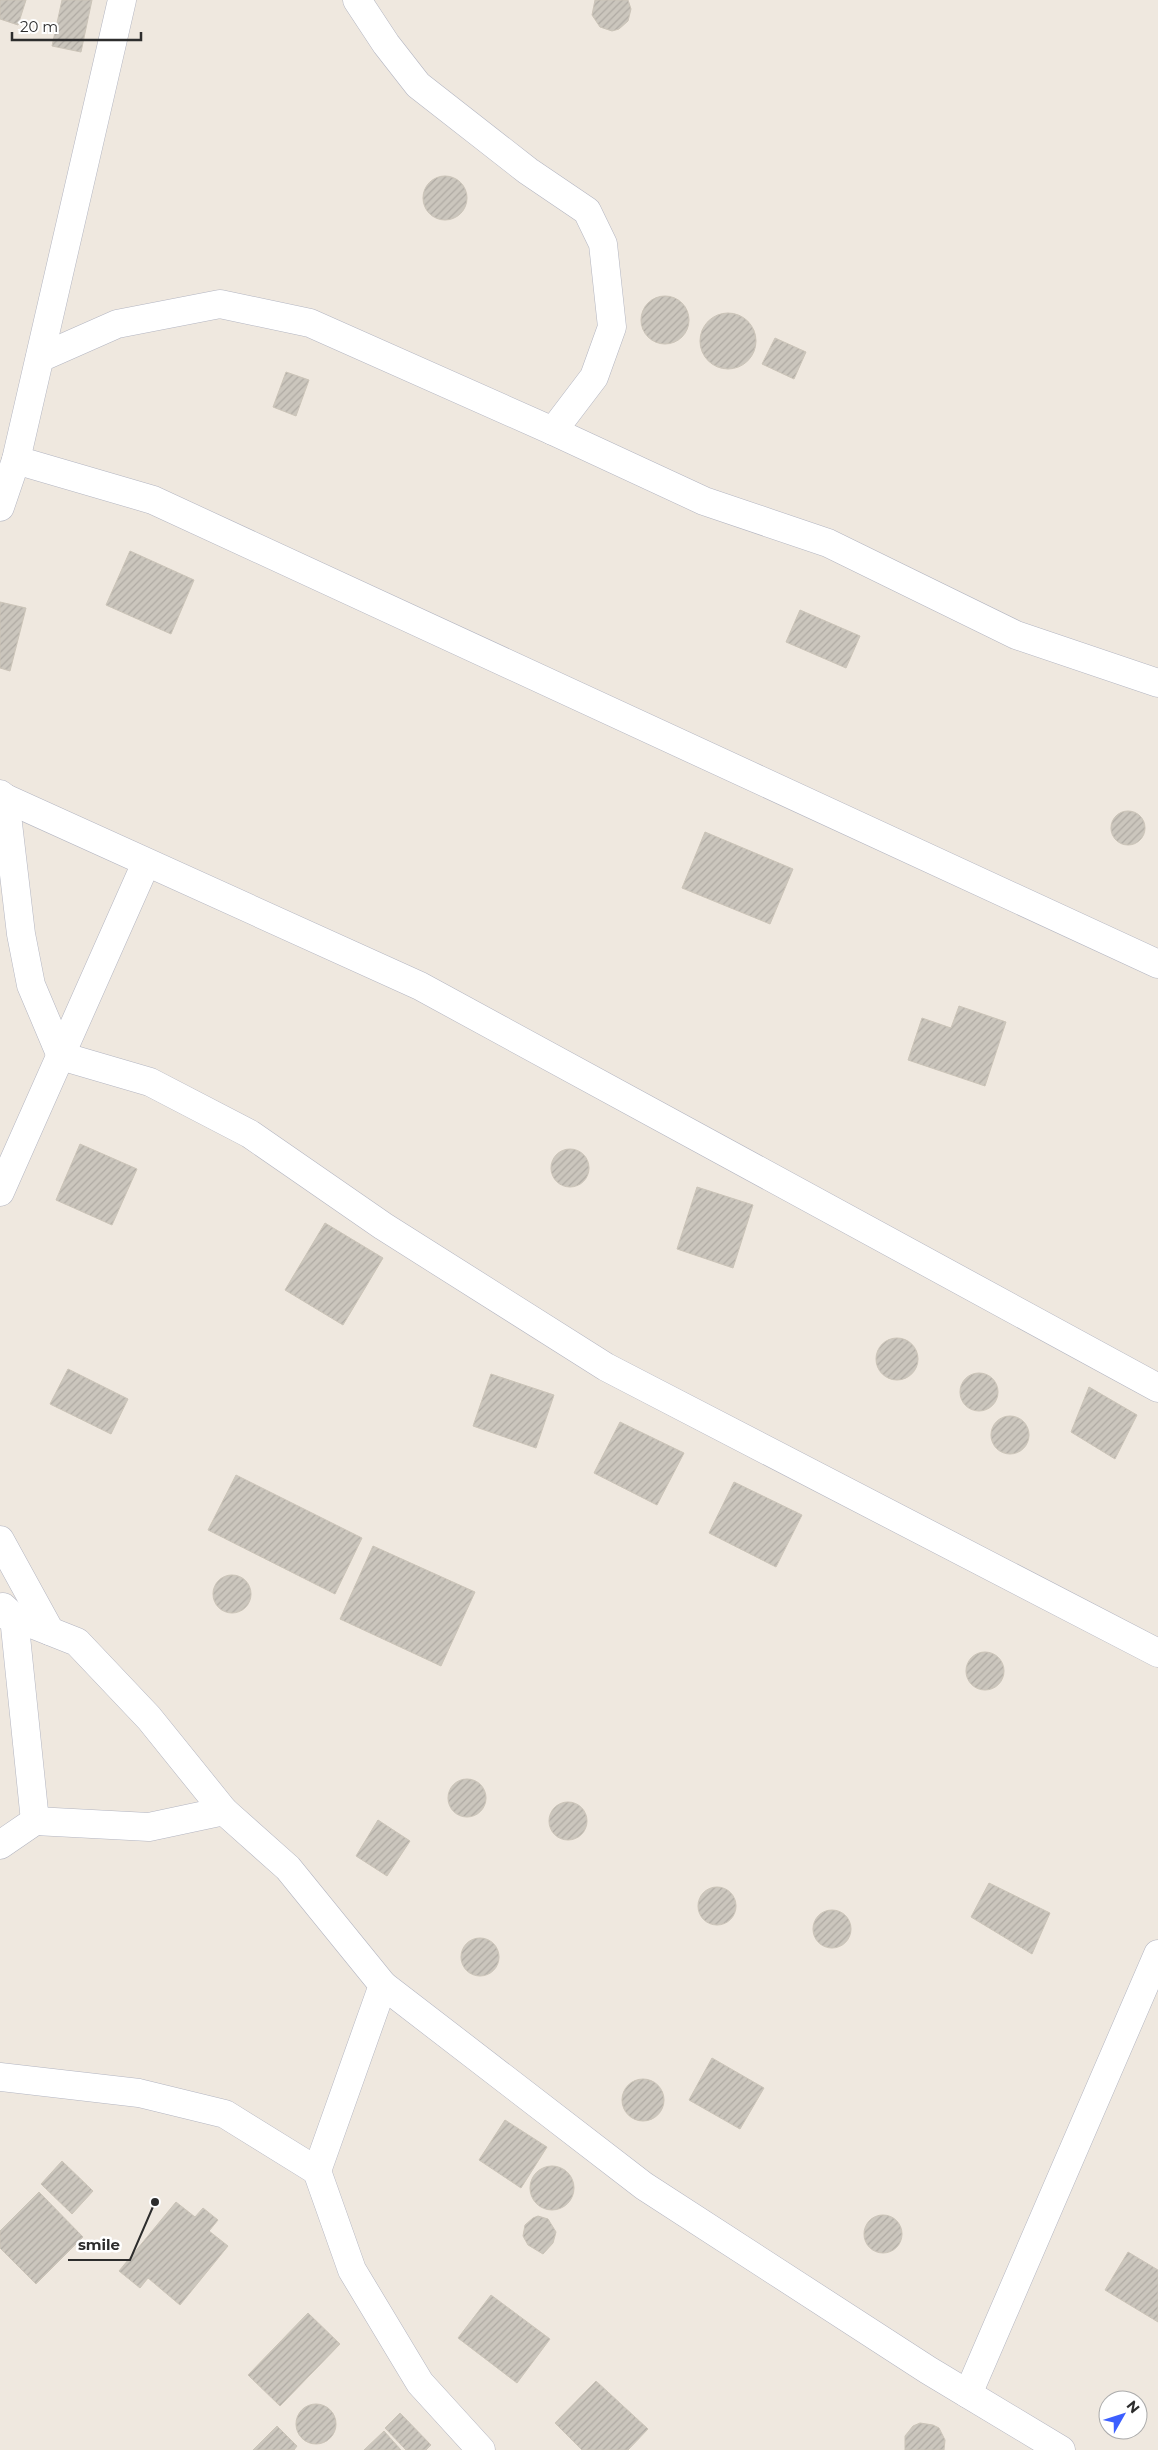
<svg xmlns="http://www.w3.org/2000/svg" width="1158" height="2450" font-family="Montserrat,sans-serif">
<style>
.building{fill:url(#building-hatch);stroke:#cbc4b8}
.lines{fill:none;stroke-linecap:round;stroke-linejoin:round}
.minor-casing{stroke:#b3b5c1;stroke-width:29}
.minor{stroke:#fff;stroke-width:28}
.leader{fill:none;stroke:#2d2d2d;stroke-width:2}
.callout-dot{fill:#2d2d2d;stroke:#fff;stroke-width:2}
.callout-label{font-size:15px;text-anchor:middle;font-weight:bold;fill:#2d2d2d;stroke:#fff;stroke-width:5;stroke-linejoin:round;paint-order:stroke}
</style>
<defs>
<pattern id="building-hatch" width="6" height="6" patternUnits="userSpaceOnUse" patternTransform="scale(1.25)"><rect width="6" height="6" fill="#cbc6bd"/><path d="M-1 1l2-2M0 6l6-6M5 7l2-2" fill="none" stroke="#afaaa3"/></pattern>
</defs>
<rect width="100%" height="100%" fill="#efe8df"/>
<g class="building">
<polygon points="0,0 26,0 18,25 0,19"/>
<polygon points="62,0 92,0 81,52 52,46"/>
<polygon points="595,0 628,0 631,9 628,21 619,29 612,31 600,27 592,15"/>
<circle cx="445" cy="198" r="22"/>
<circle cx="665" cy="320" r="24"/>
<circle cx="728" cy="341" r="28"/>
<polygon points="775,338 806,352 794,379 762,364"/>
<polygon points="286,372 309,380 296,416 273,407"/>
<polygon points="130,551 194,580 171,634 106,605"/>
<polygon points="0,602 26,608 10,671 0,668"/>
<polygon points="800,610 860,636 846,668 786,642"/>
<circle cx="1128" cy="828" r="17"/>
<polygon points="705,832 793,869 770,924 682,888"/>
<polygon points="959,1006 1006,1022 985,1086 908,1060 922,1018 951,1028"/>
<polygon points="80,1144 137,1169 112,1225 56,1200"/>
<circle cx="570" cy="1168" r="19"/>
<polygon points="697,1187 753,1205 733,1268 677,1249"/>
<polygon points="325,1223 383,1258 343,1325 285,1290"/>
<circle cx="897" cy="1359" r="21"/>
<polygon points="68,1369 128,1399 111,1434 50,1404"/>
<circle cx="979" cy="1392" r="19"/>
<polygon points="491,1374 554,1395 536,1448 473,1426"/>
<polygon points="1089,1387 1137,1415 1115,1459 1071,1432"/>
<circle cx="1010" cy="1435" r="19"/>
<polygon points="620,1422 684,1453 657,1505 594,1473"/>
<polygon points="236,1475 362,1538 335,1594 208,1530"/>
<polygon points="734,1482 802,1515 776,1567 709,1533"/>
<polygon points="373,1546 475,1592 441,1666 340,1619"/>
<circle cx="232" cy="1594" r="19"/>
<circle cx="985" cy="1671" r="19"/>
<circle cx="467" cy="1798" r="19"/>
<circle cx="568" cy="1821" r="19"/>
<polygon points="378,1820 410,1841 387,1876 356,1856"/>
<polygon points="989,1883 1050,1913 1032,1954 971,1917"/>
<circle cx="717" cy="1906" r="19"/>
<circle cx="832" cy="1929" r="19"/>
<circle cx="480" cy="1957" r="19"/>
<polygon points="712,2058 764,2088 740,2129 689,2100"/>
<circle cx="643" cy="2100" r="21"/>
<polygon points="505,2120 547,2147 521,2188 479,2160"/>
<polygon points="62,2161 93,2191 72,2214 41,2184"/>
<circle cx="552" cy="2188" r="22"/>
<polygon points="39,2192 83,2237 36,2284 0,2248 0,2231"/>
<polygon points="176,2202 195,2217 203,2208 218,2220 209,2231 228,2246 180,2305 148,2278 140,2288 119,2271"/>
<circle cx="883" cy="2234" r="19"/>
<polygon points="538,2216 548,2219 556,2232 553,2243 543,2254 528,2245 523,2236 525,2225 533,2218"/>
<polygon points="1128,2252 1158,2270 1158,2322 1105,2290"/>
<polygon points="491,2295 550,2339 517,2383 458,2338"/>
<polygon points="308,2313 340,2344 280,2406 248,2375"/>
<polygon points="596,2381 648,2429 628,2450 582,2450 555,2423"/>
<circle cx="316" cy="2424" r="20"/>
<polygon points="400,2413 431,2445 426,2450 406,2450 385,2428"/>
<polygon points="920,2423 933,2425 939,2428 945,2440 944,2450 905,2450 905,2436 913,2426"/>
<polygon points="277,2426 297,2446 294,2450 253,2450"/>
<polygon points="384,2431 401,2450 364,2450"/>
</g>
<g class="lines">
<defs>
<g id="minor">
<polyline points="357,0 386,44 418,85 528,171 587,211 603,244 612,327 594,377 553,431"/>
<polyline points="40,358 117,324 220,304 310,323 553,431 704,501 828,543 1016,635 1158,683"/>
<polyline points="16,460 153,500 1158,964"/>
<polyline points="0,507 16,460 122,0"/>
<polyline points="0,794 5,798 21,934 31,985 61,1056"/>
<polyline points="5,798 420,986 1158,1388"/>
<polyline points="61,1056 150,1082 250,1134 383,1226 606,1367 1158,1653"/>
<polyline points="0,1192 146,863"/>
<polyline points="0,1540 50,1631"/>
<polyline points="3,1607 14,1617 35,1821"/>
<polyline points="0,1614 14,1617 77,1642 149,1718 224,1811 288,1868 383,1985 317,2171 352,2270 420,2383 481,2450"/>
<polyline points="0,1845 35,1821 149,1827 224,1811"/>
<polyline points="383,1985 644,2186 928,2370 1061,2450"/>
<polyline points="0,2077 139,2093 225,2114 317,2171"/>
<polyline points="968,2394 1158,1954"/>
</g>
</defs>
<use href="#minor" class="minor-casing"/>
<use href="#minor" class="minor"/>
</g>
<path class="leader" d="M155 2202L130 2260H68"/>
<circle class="callout-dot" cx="155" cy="2202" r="5"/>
<g class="callout-label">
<text x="99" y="2250">smile</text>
</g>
<g transform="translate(1123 2415) rotate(51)"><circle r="24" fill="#ffffff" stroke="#ababab"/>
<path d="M0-4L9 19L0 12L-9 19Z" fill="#3c5fff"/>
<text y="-8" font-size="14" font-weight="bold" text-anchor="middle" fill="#2d2d2d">N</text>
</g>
<path d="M12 32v8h129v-8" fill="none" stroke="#2d2d2d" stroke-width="2.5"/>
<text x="20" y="32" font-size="15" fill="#2d2d2d" stroke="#ffffff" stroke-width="4" paint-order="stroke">20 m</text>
</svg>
